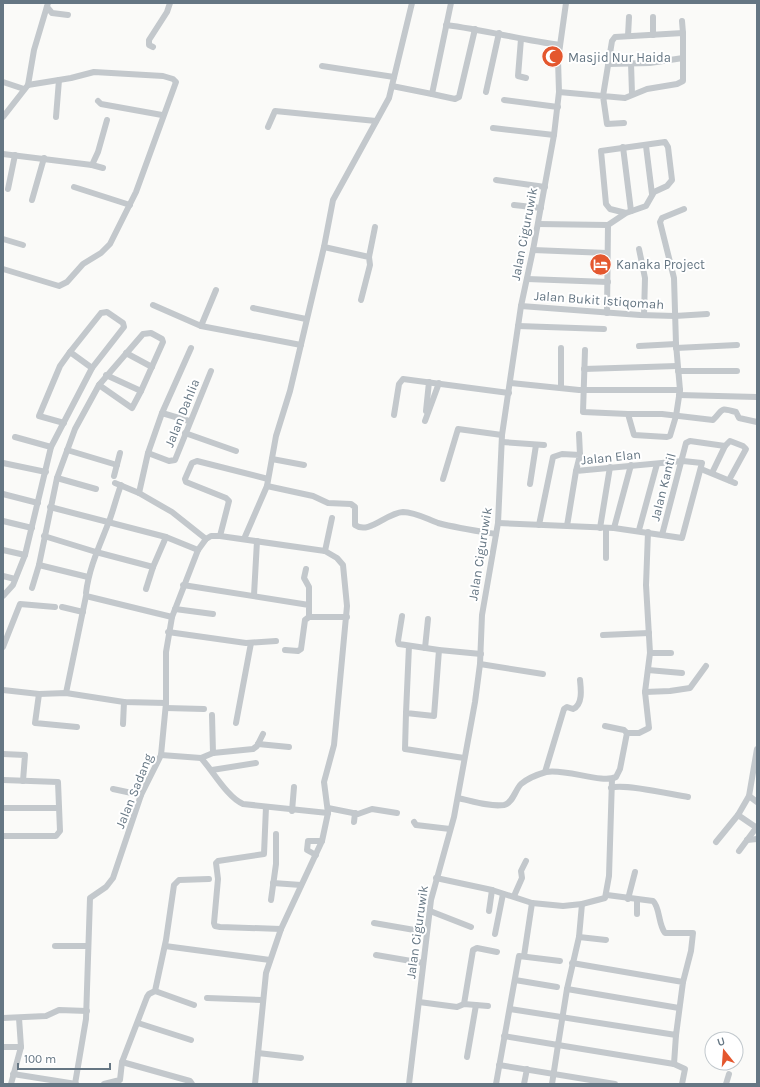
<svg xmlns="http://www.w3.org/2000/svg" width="760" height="1087" font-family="Karla,sans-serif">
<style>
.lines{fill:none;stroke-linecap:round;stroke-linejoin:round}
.street{stroke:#c3c8cc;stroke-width:6}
.labels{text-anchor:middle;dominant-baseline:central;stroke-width:4;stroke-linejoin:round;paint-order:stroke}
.poi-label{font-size:13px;fill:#657683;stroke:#fff;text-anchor:start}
.street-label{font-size:13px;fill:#657683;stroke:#fff}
</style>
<rect width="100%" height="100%" fill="#fafaf8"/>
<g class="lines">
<g class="street">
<polyline points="47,7 52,13 68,15"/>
<polyline points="653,17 653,35"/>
<polyline points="682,21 683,33"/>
<path d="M446,25C485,30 522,40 560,45"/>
<polyline points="628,36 629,17"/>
<polyline points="521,39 518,76 526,78"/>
<polyline points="153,47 149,45 149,40 167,12 170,3"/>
<polyline points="631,63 632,94"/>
<polyline points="608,64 650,63 683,58"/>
<polyline points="322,66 394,77"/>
<polyline points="3,82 24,89"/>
<polyline points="392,86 432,94 451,3"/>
<polyline points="486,92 499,33"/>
<polyline points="559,92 603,96 612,41 615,37 683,33 683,81 677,84 647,89 625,98 603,96 607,124 624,123"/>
<polyline points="432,94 455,99 459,97 475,29"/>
<polyline points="504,100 558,107"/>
<polyline points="98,101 101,104 162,115"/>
<polyline points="3,117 28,85 34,50 48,3"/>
<polyline points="56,117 59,80"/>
<polyline points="268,127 275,111 376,121"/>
<polyline points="493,128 554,135"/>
<polyline points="646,146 652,194"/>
<polyline points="623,147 631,211"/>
<polyline points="3,154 92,165 98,152 107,120"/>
<polyline points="92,165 103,168"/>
<polyline points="496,180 545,187"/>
<polyline points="74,187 130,205"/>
<polyline points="8,189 15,155"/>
<polyline points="32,200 44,158"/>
<polyline points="514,205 541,208"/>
<polyline points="538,224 608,225 626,213 646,206 654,192 667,186 672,180 668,147 665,142 601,151 606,204 610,209 626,213"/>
<polyline points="3,239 23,245"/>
<polyline points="324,247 369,257 370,265 361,300"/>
<polyline points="639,249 645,278 644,315"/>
<polyline points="533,250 607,253"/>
<polyline points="369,257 375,227"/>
<polyline points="3,269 59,286 67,282 83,264 101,253 110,244 136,192 176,82 173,79 163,76 94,72 71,78 28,85"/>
<polyline points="527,279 608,282"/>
<polyline points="153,305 201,326 301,345"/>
<polyline points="521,306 640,315 675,316 707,314"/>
<polyline points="253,308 306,319"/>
<polyline points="607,313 608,225"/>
<polyline points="201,326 216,290"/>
<polyline points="518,326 604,329"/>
<polyline points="639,346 676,344"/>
<polyline points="676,348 737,345"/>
<polyline points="585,350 583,412 628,414 634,435 667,437 670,436 676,416 680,390 676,344 674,278 660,222 662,218 684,209"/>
<polyline points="126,353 152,367"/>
<polyline points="584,369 677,366"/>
<polyline points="678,371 737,371"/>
<polyline points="511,383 579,390 680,390"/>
<polyline points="99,385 132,408 141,391"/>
<polyline points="561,388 561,348"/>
<polyline points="679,395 757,397"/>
<polyline points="426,411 429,382"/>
<polyline points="162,413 189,421"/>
<path d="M628,414H662L713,420C724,409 719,407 736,412L739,418L757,422"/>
<polyline points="394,415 399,384 403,379 509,393"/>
<polyline points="425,421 439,383"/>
<polyline points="64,423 39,416 60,366 70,352 92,368"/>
<polyline points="185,433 236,451"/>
<polyline points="579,434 580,455"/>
<polyline points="15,437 51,447"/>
<polyline points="502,442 544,445"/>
<polyline points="725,446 730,441 743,446 746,449 729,480"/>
<polyline points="67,450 117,465"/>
<polyline points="148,453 169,461 175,460 211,371"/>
<polyline points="272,459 304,465"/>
<polyline points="3,463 46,472"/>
<polyline points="701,469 735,483"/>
<polyline points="114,476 120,453"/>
<polyline points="57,478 96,489"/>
<polyline points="443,479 458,429 502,435"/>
<polyline points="115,483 139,493 172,512 206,539"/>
<polyline points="530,484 536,445"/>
<path d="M267,486L313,496L328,503L351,504L355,507V525C369,535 386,513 403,512C415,512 427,519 438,523C457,528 477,531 496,534"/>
<polyline points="139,493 148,453 162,413 191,348"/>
<polyline points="3,494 38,503"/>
<polyline points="50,507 166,537 198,550"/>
<polyline points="3,521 32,528"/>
<polyline points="498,523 614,528 682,538 702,463 683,461 576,471 567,526"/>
<polyline points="539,525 553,457 562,454 580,455 576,471"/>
<polyline points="600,528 610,467"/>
<polyline points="606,528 606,558"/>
<polyline points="614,528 631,465"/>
<polyline points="639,530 657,464"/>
<polyline points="662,535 686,443 690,441 725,446 712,473"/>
<polyline points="44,536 96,552 153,567 166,537"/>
<polyline points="220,536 229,501 226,498 186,482 185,479 192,463 197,461 268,479"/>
<polyline points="244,539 267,486 276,436 290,391 324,247 333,200 389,98 412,3"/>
<polyline points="3,550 25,555"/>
<polyline points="325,551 332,518"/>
<polyline points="39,565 88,577"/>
<polyline points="306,569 304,578 309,587 309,605"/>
<polyline points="3,576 15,579"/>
<polyline points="183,585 309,605 309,617 347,617"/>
<polyline points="32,588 39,565 57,478 75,429 99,385 143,334 151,333 162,339 163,342 141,391 106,375"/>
<polyline points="146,589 153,567"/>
<path d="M86,593C89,568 99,547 108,524C113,512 116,498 121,485"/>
<polyline points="254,595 257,541"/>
<polyline points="3,596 13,585 25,555 51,447 92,368 124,327 123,323 107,312 101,313 70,352"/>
<polyline points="62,607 83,612"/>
<polyline points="175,609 213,614"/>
<polyline points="402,616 398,641 399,644 439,650 481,654"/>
<polyline points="168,632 246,643 276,641"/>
<polyline points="603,635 649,633"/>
<polyline points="409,646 406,713 434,716 439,650"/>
<polyline points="3,647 20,604 55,607"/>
<polyline points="425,648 428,619"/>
<polyline points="285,650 298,651 301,649 305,620 309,617"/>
<polyline points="650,653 671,653"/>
<polyline points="480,664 543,674"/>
<polyline points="648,670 682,673"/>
<polyline points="3,690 39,694 66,693 124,702 166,703"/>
<polyline points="645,692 670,691 690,688 706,666"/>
<polyline points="66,693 86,596 172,617"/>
<polyline points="39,694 35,723 77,727"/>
<polyline points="166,708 204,709"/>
<polyline points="406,713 405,749 464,758"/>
<polyline points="212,715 213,753"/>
<polyline points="236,723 251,643"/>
<polyline points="123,724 124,702"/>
<polyline points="605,726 624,730 627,733"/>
<polyline points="258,744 289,747"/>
<polyline points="757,749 749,796 738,815 757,828"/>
<polyline points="3,754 25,755 23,781"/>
<path d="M161,755L201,758C213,771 227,797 243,804L328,813"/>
<polyline points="201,758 213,753 253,749 257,746 263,734"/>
<polyline points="212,770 256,763"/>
<path d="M545,772L564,709L567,707L573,709C583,705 581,689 580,680"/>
<polyline points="3,780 58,782 60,831 56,836 3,836"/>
<path d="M611,788C622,783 674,795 688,797"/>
<polyline points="113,789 141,795"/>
<polyline points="749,796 757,802"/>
<path d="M458,798C472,801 489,807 504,805C513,803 515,790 521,784C527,779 539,774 546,772C565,768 602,784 616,777L620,769L627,733H639L649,728L645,692L650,653L646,585L648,532"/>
<polyline points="266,807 264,854 218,861 216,863 218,879 214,923 215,926 220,927 281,929"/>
<polyline points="3,808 59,808"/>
<polyline points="328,808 358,814 372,809 397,813"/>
<polyline points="292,811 294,787"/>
<polyline points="354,822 355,813"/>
<polyline points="414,822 416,825 450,829"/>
<polyline points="747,840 757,839"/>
<polyline points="716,842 738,815"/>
<polyline points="739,851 756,828"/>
<polyline points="316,855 307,850 308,841 322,841"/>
<polyline points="436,878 492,890 532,903 563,906 582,904 605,898 609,876 612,779"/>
<polyline points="273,883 301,885"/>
<path d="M607,895L653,901C660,907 658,924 665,933H693L691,951L683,982"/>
<polyline points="514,896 522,878 521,871 526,861"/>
<polyline points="628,899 635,872"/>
<polyline points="271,900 276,864 276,834"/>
<polyline points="637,900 637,914"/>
<polyline points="430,911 471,927"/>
<polyline points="489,911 492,890"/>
<polyline points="374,923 426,932"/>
<polyline points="495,934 503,894"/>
<polyline points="579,937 606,940"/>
<polyline points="55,946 88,946"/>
<polyline points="165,946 270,960"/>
<polyline points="376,955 423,963"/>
<polyline points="524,956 532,903"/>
<polyline points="515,980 557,987"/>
<polyline points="567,989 679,1008"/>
<polyline points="155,991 194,1005"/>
<polyline points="207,998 262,1000"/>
<polyline points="419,1002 457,1007 464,1004 488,1006"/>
<polyline points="464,1004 473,950 477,948 497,952"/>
<polyline points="510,1009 676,1035 683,982 572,963"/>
<polyline points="3,1018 46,1016 59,1010 87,1011"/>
<polyline points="19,1018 21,1047"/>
<polyline points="138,1023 191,1040"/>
<polyline points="504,1036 558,1045 567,989 579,937 582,904"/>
<polyline points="3,1047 21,1047 11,1084"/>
<polyline points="258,1053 301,1058"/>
<polyline points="467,1057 476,1005"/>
<polyline points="122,1062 190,1081 192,1084"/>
<polyline points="674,1064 685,1069 682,1084"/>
<polyline points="499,1065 615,1084"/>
<polyline points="13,1074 76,1084"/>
<polyline points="75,1084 86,1019 90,898 106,887 113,878 141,795 161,755 166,703 166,652 172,617 198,550 206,539 211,536 220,536 325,551 337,558 343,565 347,606 334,745 324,782 328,813 322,841 281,929 266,973 255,1084"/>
<polyline points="104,1084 120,1080 122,1062 147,997 149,994 155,991 166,940 174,885 179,880 209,879"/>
<polyline points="409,1084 431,900 454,817 475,702 480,664 482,615 498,523 502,435 521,306 533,250 554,135 559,92 558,60 566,3"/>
<polyline points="496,1084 519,956 560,961"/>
<polyline points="524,1084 527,1069"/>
<polyline points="552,1084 558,1045 674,1064 676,1035"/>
<polyline points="726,1084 729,1074"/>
</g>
</g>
<defs>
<symbol id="mosque-disc" viewBox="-11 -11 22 22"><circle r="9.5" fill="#e4572e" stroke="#fff"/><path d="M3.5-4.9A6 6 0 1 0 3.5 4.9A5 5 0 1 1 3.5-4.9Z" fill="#fff"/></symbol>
<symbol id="hotel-disc" viewBox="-11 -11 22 22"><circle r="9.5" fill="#e4572e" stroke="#fff"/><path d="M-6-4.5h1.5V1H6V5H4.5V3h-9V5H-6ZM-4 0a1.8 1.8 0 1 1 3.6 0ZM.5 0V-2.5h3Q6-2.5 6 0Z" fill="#fff"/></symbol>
</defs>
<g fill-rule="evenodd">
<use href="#mosque-disc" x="540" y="44" width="25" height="25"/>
<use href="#hotel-disc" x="588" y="252" width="25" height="25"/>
</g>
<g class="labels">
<g class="poi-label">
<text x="568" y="57">Masjid Nur Haida</text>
<text x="616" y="264">Kanaka Project</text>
</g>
<g class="street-label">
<text transform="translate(524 234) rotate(-79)">Jalan Ciguruwik</text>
<text transform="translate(599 300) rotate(4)">Jalan Bukit Istiqomah</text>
<text transform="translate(182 413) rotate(-68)">Jalan Dahlia</text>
<text transform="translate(611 457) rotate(-6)">Jalan Elan</text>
<text transform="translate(663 487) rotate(-76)">Jalan Kantil</text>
<text transform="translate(480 554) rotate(-81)">Jalan Ciguruwik</text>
<text transform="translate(134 791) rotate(-68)">Jalan Sadang</text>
<text transform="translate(417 932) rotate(-82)">Jalan Ciguruwik</text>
</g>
</g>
<rect width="760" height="1087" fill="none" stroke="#657683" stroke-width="8"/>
<g transform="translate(724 1051) rotate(343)"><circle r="19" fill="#ffffff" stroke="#c1c8cd"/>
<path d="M0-3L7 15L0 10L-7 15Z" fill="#e4572e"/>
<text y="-6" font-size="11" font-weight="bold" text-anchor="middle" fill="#657683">U</text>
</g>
<path d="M18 1063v6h92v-6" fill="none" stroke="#657683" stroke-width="2"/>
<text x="24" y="1063" font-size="12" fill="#657683" stroke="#ffffff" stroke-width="3" paint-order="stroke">100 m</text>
</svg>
